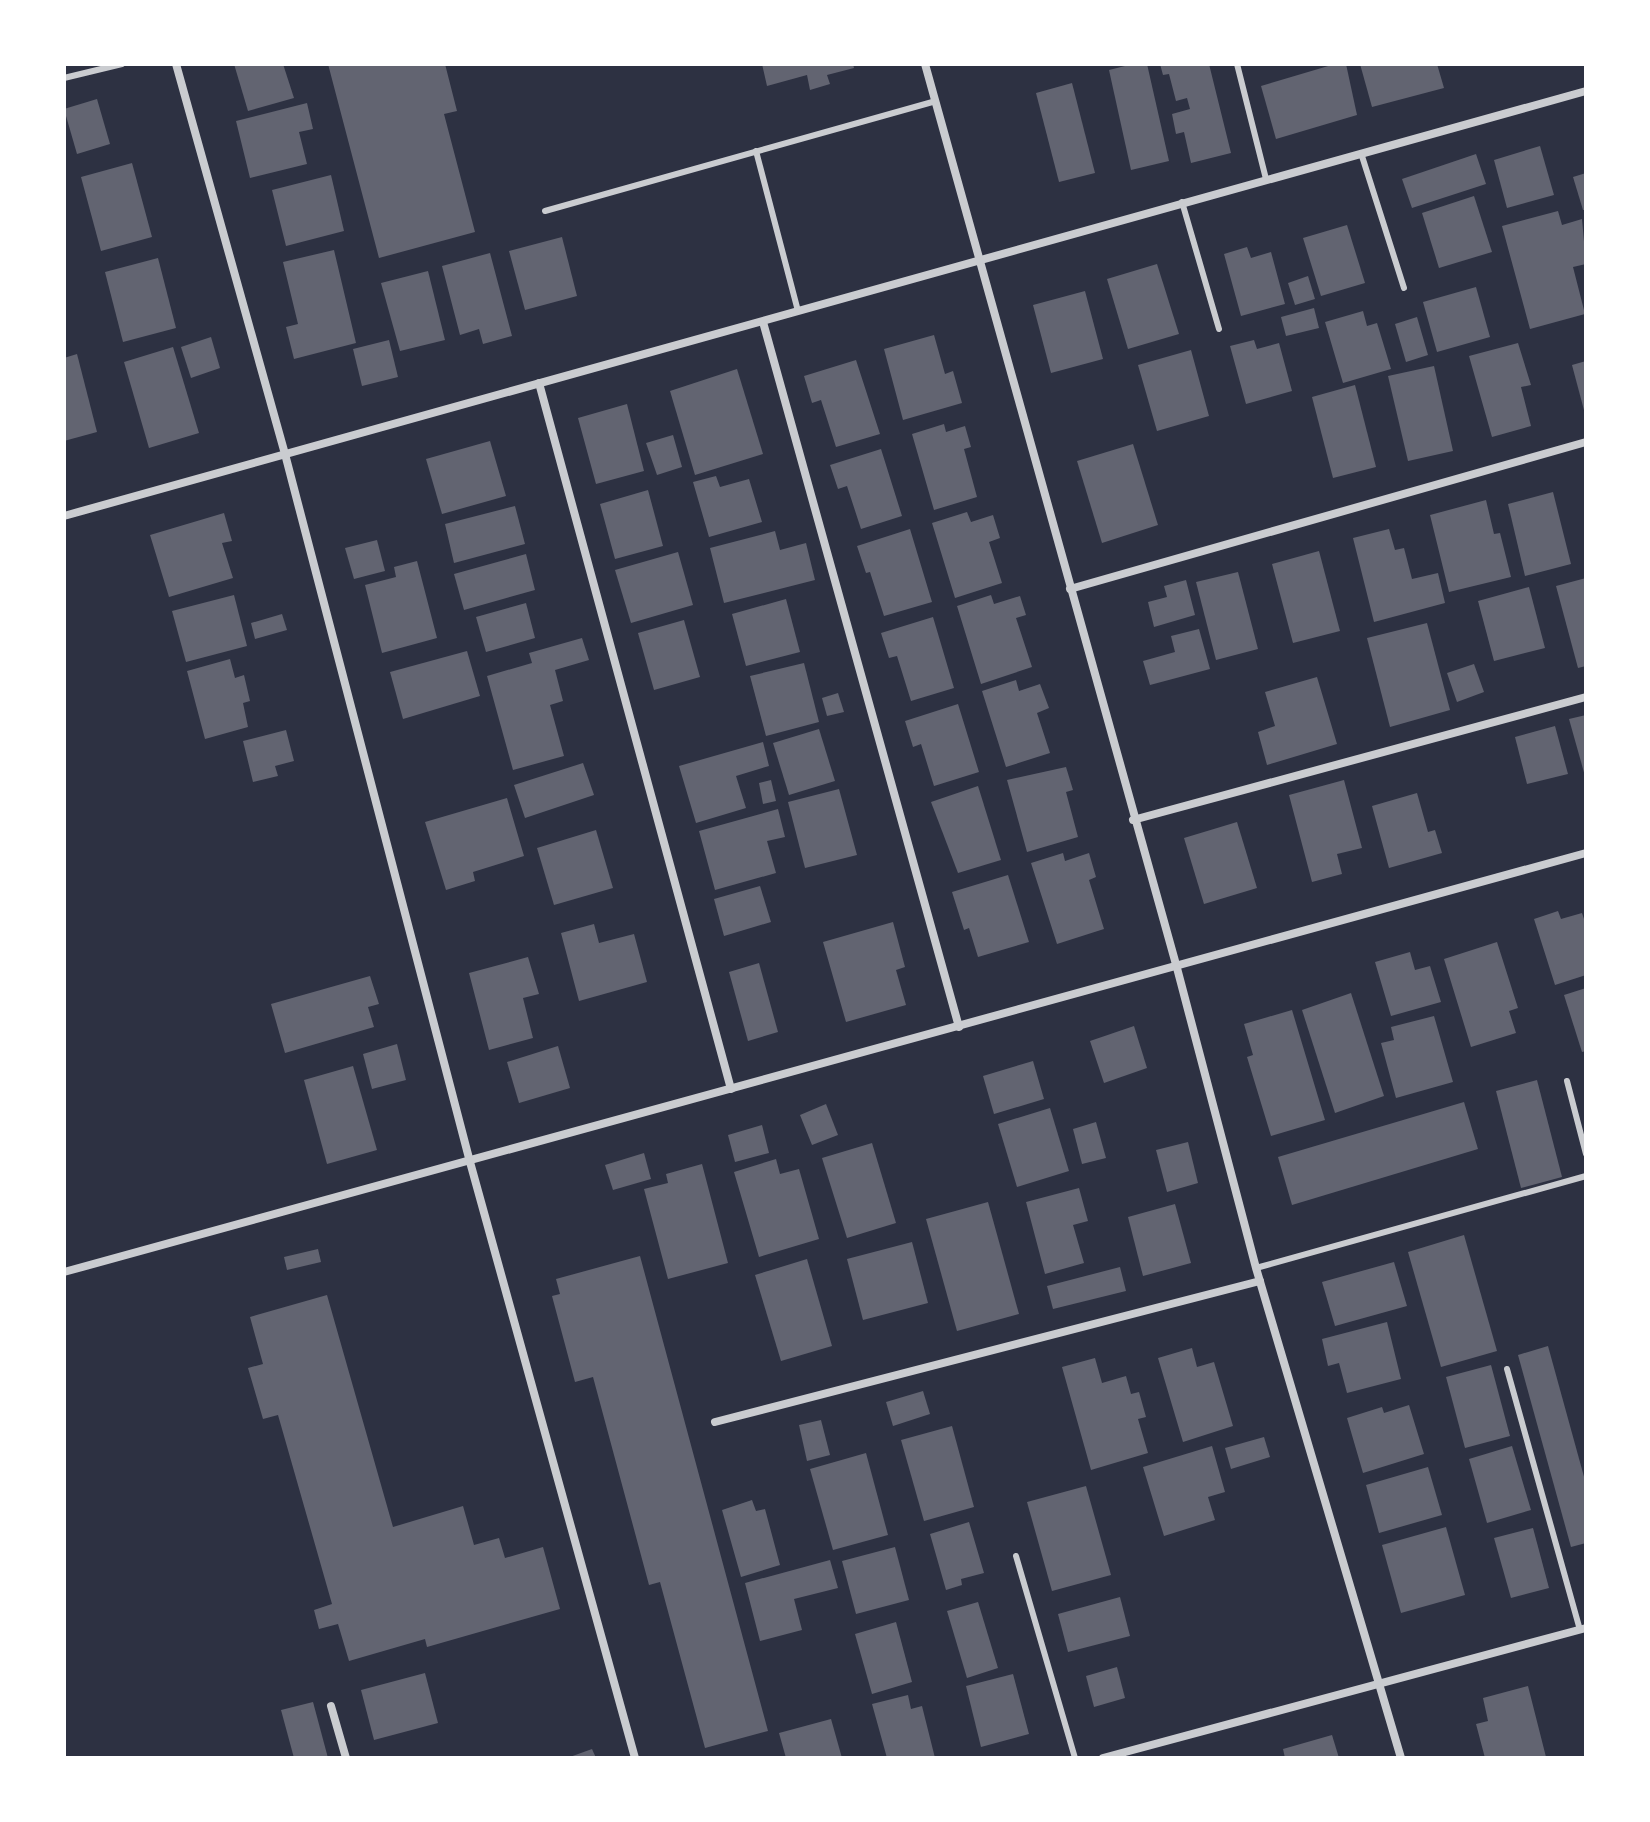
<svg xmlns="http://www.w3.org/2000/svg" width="1650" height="1822" font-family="Mulish,sans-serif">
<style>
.building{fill:#626471}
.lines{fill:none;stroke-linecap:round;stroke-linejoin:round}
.service{stroke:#caccd0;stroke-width:6}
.minor{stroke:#caccd0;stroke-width:8}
</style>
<rect width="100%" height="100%" fill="#2d3142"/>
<g class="building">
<polygon points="234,64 283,64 294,98 248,111"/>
<polygon points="328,64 445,64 457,111 444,114 475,232 379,258"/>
<polygon points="762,64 853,64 854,68 827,75 830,84 810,90 807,75 767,86"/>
<polygon points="1133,64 1147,64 1169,161 1131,170 1109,70"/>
<polygon points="1160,64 1209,64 1231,153 1191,163 1184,132 1176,134 1172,114 1190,109 1187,98 1176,101 1169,74 1163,75"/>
<polygon points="1335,64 1346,64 1357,115 1276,139 1261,86"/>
<polygon points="1360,64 1437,64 1444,88 1372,107"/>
<polygon points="1072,83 1095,173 1059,182 1036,93"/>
<polygon points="97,99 110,144 77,154 64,109"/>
<polygon points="307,103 313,129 299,132 307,164 250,178 236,121"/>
<polygon points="1540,146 1554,195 1507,208 1494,160"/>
<polygon points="1476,154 1486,184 1412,208 1402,179"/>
<polygon points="132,163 152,237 101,251 81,177"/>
<polygon points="1586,173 1586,210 1583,210 1573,177"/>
<polygon points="331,175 344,231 286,246 272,190"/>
<polygon points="1474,196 1492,252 1439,268 1422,213"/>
<polygon points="1558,211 1562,225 1582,219 1586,264 1573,267 1585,314 1530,329 1502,226"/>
<polygon points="1347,225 1365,283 1321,296 1303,238"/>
<polygon points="562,237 577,296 525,310 509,251"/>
<polygon points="1247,247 1251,258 1271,252 1285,304 1241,316 1224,254"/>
<polygon points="334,250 356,343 294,359 286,327 298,324 283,262"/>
<polygon points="490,253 512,336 483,344 479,329 460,335 442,266"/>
<polygon points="158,258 176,328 123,342 105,272"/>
<polygon points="1157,264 1179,334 1128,349 1107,279"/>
<polygon points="428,271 445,340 400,351 381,283"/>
<polygon points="1308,276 1315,299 1295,305 1288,283"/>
<polygon points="1476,287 1490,337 1437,352 1423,302"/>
<polygon points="1085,291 1103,359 1051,373 1033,305"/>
<polygon points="1314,308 1319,328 1286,336 1281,317"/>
<polygon points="1363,311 1367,326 1377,323 1391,369 1343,383 1325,322"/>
<polygon points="1417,317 1428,355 1406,362 1395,324"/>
<polygon points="934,335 945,374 953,371 962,403 903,420 884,349"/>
<polygon points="211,337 220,368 191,378 181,347"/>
<polygon points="389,340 398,377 362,386 353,349"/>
<polygon points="1254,340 1257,349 1279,343 1292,391 1246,404 1230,346"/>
<polygon points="1518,343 1531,385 1521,387 1531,426 1492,437 1469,356"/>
<polygon points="173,347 199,433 149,448 124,362"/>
<polygon points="1191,350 1209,416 1157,431 1138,365"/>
<polygon points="77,354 97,432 64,441 64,358"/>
<polygon points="856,360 880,434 836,447 821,400 812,403 804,376"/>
<polygon points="1586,361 1586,414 1585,414 1572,365"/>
<polygon points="1434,366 1453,451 1408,461 1388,376"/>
<polygon points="737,369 763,454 695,475 670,391"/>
<polygon points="1355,385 1376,467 1333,478 1312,397"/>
<polygon points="627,404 644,471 596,484 578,418"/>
<polygon points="944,424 946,432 965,426 971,447 964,449 977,497 934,510 912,434"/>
<polygon points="673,435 682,467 657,475 646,443"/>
<polygon points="490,441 506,496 442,514 426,459"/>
<polygon points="1133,444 1158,525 1102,543 1077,461"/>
<polygon points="881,449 902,516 861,529 847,486 838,489 830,465"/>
<polygon points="716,476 720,487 749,479 762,522 709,537 693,482"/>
<polygon points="648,490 663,546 615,559 600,504"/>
<polygon points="1553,492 1571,564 1525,576 1508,504"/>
<polygon points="1486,500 1494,534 1500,533 1511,577 1449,592 1430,515"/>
<polygon points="515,506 525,544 454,563 445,524"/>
<polygon points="967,512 971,522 993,515 1000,538 989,542 1002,583 955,598 932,523"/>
<polygon points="224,513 232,541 222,543 233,578 169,597 150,535"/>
<polygon points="910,529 932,602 884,616 870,572 866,573 857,546"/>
<polygon points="1389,529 1395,550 1404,548 1412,579 1438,573 1445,603 1374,622 1353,538"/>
<polygon points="775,531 780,550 806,543 815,580 724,603 710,548"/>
<polygon points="377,540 385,571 354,579 345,548"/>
<polygon points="1319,551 1340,631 1293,643 1272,564"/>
<polygon points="678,552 693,605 631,623 615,570"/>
<polygon points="526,554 535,590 464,610 454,574"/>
<polygon points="417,561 437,638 382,653 365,585 396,577 394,567"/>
<polygon points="1238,572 1258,649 1216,660 1196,582"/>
<polygon points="1586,578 1586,666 1578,668 1556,586"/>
<polygon points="1186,580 1195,615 1154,627 1148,602 1167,597 1164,586"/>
<polygon points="1529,587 1545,648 1494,661 1478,601"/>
<polygon points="234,595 247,646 186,662 172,611"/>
<polygon points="991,595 994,604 1020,596 1026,615 1016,618 1032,667 981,684 957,606"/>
<polygon points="786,599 800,652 746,666 732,614"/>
<polygon points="526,603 535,638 486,652 476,617"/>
<polygon points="282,614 287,630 255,639 251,623"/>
<polygon points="933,617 954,688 911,701 897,656 889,658 881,633"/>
<polygon points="684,620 700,677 654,690 638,633"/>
<polygon points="1427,623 1450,710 1390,727 1367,638"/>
<polygon points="1199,629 1210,669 1150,685 1143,661 1175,652 1171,636"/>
<polygon points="582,638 589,660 555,670 563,701 550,705 564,756 513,770 487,676 532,663 529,653"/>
<polygon points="467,651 480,696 403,719 390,672"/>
<polygon points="230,659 235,678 244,675 250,701 243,703 248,727 205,739 187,671"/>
<polygon points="804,663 819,722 766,736 750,676"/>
<polygon points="1474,664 1484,692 1457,702 1447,673"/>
<polygon points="1317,677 1337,744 1267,765 1258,732 1275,726 1265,692"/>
<polygon points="1016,680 1019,691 1040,684 1049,708 1037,713 1050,753 1006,767 982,691"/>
<polygon points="838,693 844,712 827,716 822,698"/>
<polygon points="958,704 979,772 934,786 921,744 913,747 905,721"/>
<polygon points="1586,715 1586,776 1585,776 1569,719"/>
<polygon points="1555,726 1568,774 1527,784 1515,737"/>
<polygon points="819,729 835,781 789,795 773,743"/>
<polygon points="286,730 294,761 275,766 278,776 253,782 243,741"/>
<polygon points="763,742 769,766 736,776 746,808 696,823 679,766"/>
<polygon points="583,763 594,795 525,818 514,785"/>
<polygon points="1066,767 1073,790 1066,792 1078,837 1027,852 1007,780"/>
<polygon points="771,780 776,801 763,804 759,783"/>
<polygon points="1344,780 1362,848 1337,854 1342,874 1312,882 1289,795"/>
<polygon points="978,786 1001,860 958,873 931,802"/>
<polygon points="839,789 857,855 805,868 788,802"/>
<polygon points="1417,793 1428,832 1435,830 1442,853 1389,868 1372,806"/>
<polygon points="507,798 524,856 473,872 475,881 446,890 425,822"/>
<polygon points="778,809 785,837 767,841 776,873 715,890 699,831"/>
<polygon points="1237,822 1257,888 1204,904 1184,838"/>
<polygon points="596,830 613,888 554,905 537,848"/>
<polygon points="1063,853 1065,861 1089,853 1096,877 1089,880 1104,929 1057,944 1031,863"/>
<polygon points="1008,875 1029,942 978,957 969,928 964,930 952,892"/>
<polygon points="760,886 771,922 724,936 714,899"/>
<polygon points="1558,911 1561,919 1582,913 1586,925 1586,975 1555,985 1534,919"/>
<polygon points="893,922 905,967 896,970 906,1005 846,1022 823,942"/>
<polygon points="594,924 599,943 634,934 647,982 579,1001 561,933"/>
<polygon points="1497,942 1518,1008 1509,1011 1516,1033 1471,1047 1444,959"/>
<polygon points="1410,952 1415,970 1430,966 1441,1002 1391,1016 1375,962"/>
<polygon points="528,957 539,994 523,998 533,1038 489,1050 469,973"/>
<polygon points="759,963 778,1032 748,1041 729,972"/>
<polygon points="370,976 379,1004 368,1007 374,1027 285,1053 271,1004"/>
<polygon points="1586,988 1586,1051 1582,1052 1564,995"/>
<polygon points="1351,993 1384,1096 1335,1113 1302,1010"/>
<polygon points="1292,1010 1325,1120 1271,1136 1247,1057 1253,1055 1244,1024"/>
<polygon points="1434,1016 1453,1082 1396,1098 1381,1043 1394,1040 1391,1027"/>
<polygon points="1134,1026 1147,1068 1104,1083 1090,1041"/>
<polygon points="397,1044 406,1080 372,1089 363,1054"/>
<polygon points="558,1046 570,1088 519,1103 507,1062"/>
<polygon points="1033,1061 1044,1099 994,1114 983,1076"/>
<polygon points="353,1066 377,1150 327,1164 304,1080"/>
<polygon points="1537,1080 1562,1177 1521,1188 1496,1091"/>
<polygon points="1464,1102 1478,1149 1292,1205 1278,1157"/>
<polygon points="826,1104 838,1135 812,1145 800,1115"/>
<polygon points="1050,1108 1069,1171 1017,1187 998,1124"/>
<polygon points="1096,1122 1106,1158 1082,1164 1073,1129"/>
<polygon points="762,1125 769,1153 735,1162 728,1135"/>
<polygon points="1188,1142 1198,1183 1167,1192 1156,1150"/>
<polygon points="872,1143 896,1223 847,1238 822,1158"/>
<polygon points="644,1153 651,1179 613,1190 605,1165"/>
<polygon points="776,1159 780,1174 799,1169 819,1239 759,1257 734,1172"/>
<polygon points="702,1164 728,1263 668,1279 644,1189 668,1183 666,1174"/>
<polygon points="1079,1188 1088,1221 1073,1225 1084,1263 1045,1274 1026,1202"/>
<polygon points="988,1202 1019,1314 957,1331 926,1219"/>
<polygon points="1175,1204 1191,1263 1143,1276 1128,1217"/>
<polygon points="1464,1235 1497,1351 1441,1367 1408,1252"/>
<polygon points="912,1242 928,1303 863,1320 847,1259"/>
<polygon points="318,1249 321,1262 287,1270 284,1257"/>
<polygon points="640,1256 768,1731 705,1748 660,1582 649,1585 593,1377 575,1382 552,1296 560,1294 556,1279"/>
<polygon points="807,1259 832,1346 781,1361 755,1275"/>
<polygon points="1394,1262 1407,1306 1335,1326 1322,1282"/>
<polygon points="1120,1267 1126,1291 1053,1309 1047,1286"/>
<polygon points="327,1295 393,1527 463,1506 474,1545 499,1538 505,1558 543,1547 560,1609 427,1647 425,1639 349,1661 338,1624 319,1629 314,1610 332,1604 278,1415 263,1419 248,1368 263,1364 250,1317"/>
<polygon points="1387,1322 1401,1379 1347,1393 1339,1363 1328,1366 1322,1339"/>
<polygon points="1548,1346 1586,1484 1586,1543 1571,1547 1518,1355"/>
<polygon points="1192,1348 1197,1367 1214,1362 1233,1426 1183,1442 1158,1358"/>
<polygon points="1095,1358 1102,1383 1126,1376 1131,1394 1139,1392 1146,1417 1138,1419 1148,1453 1091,1470 1062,1367"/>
<polygon points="1491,1365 1510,1436 1465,1448 1446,1377"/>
<polygon points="923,1391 930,1414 893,1426 886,1402"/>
<polygon points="1409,1405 1424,1454 1363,1473 1347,1418 1382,1407 1384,1413"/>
<polygon points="821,1420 830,1455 807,1461 799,1425"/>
<polygon points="952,1426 974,1507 924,1521 901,1440"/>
<polygon points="1264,1437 1270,1457 1231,1469 1225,1448"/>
<polygon points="1212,1446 1225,1492 1208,1497 1215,1520 1164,1536 1143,1467"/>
<polygon points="1512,1446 1531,1510 1487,1523 1469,1459"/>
<polygon points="866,1453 888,1535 833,1550 810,1469"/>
<polygon points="1428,1467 1442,1515 1379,1533 1366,1485"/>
<polygon points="1086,1486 1111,1575 1052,1591 1027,1502"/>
<polygon points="752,1500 756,1511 765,1509 780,1565 741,1577 722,1510"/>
<polygon points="969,1522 984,1573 961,1579 962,1585 946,1590 930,1534"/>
<polygon points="1446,1527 1465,1595 1401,1613 1382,1545"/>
<polygon points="1533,1528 1549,1588 1511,1598 1494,1538"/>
<polygon points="895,1547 909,1600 856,1614 842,1561"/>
<polygon points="830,1560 838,1588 794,1599 802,1630 760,1641 745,1583"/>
<polygon points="1120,1597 1130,1636 1068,1652 1058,1614"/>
<polygon points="978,1602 998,1668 967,1678 947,1611"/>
<polygon points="896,1622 912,1682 872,1694 855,1634"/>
<polygon points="1117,1667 1125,1698 1094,1707 1086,1676"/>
<polygon points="425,1673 438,1723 374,1740 361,1690"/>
<polygon points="1013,1674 1029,1734 981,1747 966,1686"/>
<polygon points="1528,1686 1546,1757 1485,1758 1476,1724 1488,1721 1483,1698"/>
<polygon points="908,1695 911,1709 922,1706 935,1758 887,1758 872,1704"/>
<polygon points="313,1702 328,1758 294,1758 281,1710"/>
<polygon points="831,1719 842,1758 786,1758 779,1733"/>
<polygon points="1332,1735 1339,1758 1285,1758 1283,1749"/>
<polygon points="592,1749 596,1758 567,1758"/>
</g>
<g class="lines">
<g class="service">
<polyline points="1237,64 1266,179"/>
<polyline points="64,78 122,64"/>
<polyline points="756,151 798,311"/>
<polyline points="1361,153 1404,288"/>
<polyline points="1182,202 1219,329"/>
<polyline points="545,211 936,101"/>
<polyline points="1567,1081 1586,1154"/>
<polyline points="1256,1268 1586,1176"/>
<polyline points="1507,1369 1580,1630"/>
<polyline points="1016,1556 1075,1758"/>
</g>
<g class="minor">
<polyline points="176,64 285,454 470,1162 635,1758"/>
<polyline points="925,64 1177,968 1256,1268 1401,1758"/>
<polyline points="763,322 959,1027"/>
<polyline points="539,383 731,1089"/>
<polyline points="64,516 1586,91"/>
<polyline points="1070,589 1586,442"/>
<polyline points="1133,820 1586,697"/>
<polyline points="64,1272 1586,853"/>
<polyline points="715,1422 1260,1281"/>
<polyline points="331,1706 346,1758"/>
<polyline points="1103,1758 1586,1628"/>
</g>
</g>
<rect width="1650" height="1822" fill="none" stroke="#ffffff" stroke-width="132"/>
</svg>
